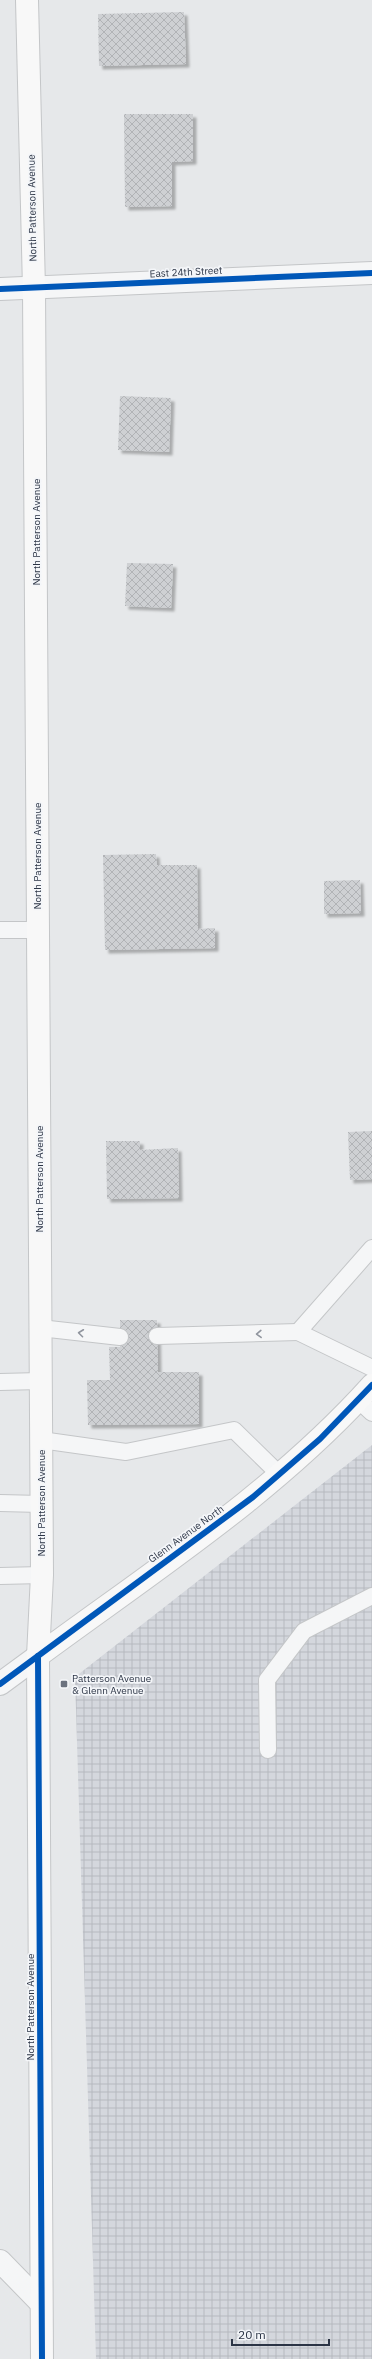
<svg xmlns="http://www.w3.org/2000/svg" width="372" height="2359" font-family="'IBM Plex Sans',sans-serif">
<style>
.industrial{fill:url(#industrial-grid)}
.building{fill:url(#building-cross-hatch);filter:url(#shadow)}
.lines{fill:none;stroke-linecap:round;stroke-linejoin:round}
.lane-casing{stroke:#c4c6c8;stroke-width:18}
.street-casing{stroke:#c4c6c8;stroke-width:24}
.secondary-casing{stroke:#c4c6c8;stroke-width:24}
.lane{stroke:#f5f6f7;stroke-width:16}
.street{stroke:#f5f6f7;stroke-width:22}
.secondary{stroke:#f8f8f8;stroke-width:22}
.cycleway-casing{stroke:#f4f6f9;stroke-width:8}
.cycleway{stroke:#0057b8;stroke-width:6}
.oneway{stroke:#90959e}
.poi-dot{fill:#6c737f;stroke:#f4f6f9;stroke-width:1.5}
.labels{text-anchor:middle;dominant-baseline:central;stroke-width:3.5;stroke-linejoin:round;paint-order:stroke}
.street-label{font-size:10px;fill:#2b3445;stroke:#f4f6f9}
.poi-label{font-size:10px;fill:#2b3445;stroke:#f4f6f9;text-anchor:start}
</style>
<defs>
<pattern id="industrial-grid" width="8" height="8" patternUnits="userSpaceOnUse"><rect width="8" height="8" fill="#d4d7dd"/><path d="M0 4h8M4 0v8" fill="none" stroke="#b6b9bf"/></pattern>
<pattern id="building-cross-hatch" width="8" height="8" patternUnits="userSpaceOnUse"><rect width="8" height="8" fill="#ced0d3"/><path d="M0 0l8 8M0 8l8-8" fill="none" stroke="#b1b3b6"/></pattern>
<filter id="shadow"><feDropShadow dx="3.5" dy="3.5" stdDeviation="1" flood-color="#0004"/></filter>
</defs>
<rect width="100%" height="100%" fill="#e6e8ea"/>
<polygon class="industrial" points="372,1445 372,2359 96,2359 75,1677"/>
<g class="building">
<polygon points="184,12 186,64 99,66 98,14"/>
<polygon points="124,114 193,114 193,161 172,162 172,206 125,207"/>
<polygon points="120,396 171,398 169,452 118,450"/>
<polygon points="127,563 173,564 171,608 125,606"/>
<polygon points="156,854 157,865 197,865 198,929 215,928 215,948 105,950 103,855"/>
<polygon points="360,880 361,913 324,914 324,881"/>
<polygon points="372,1131 372,1179 350,1180 348,1132"/>
<polygon points="106,1141 140,1141 140,1150 178,1148 179,1198 107,1199"/>
<polygon points="120,1320 157,1320 158,1372 199,1372 199,1424 88,1425 87,1380 110,1380 109,1347 120,1347"/>
</g>
<g class="lines">
<defs>
<g id="lane">
<polyline points="0,930 38,930"/>
<polyline points="372,1248 298,1332 372,1368"/>
<polyline points="40,1328 120,1337"/>
<polyline points="157,1336 298,1332"/>
<polyline points="0,1382 40,1381"/>
<polyline points="358,1400 372,1413"/>
<polyline points="41,1440 126,1452 234,1430 279,1474"/>
<polyline points="0,1503 41,1504"/>
<polyline points="0,1576 42,1575"/>
<polyline points="268,1750 267,1680 304,1631 372,1596"/>
</g>
<g id="street">
<polyline points="0,289 372,273"/>
<polyline points="0,1684 38,1656"/>
<polyline points="0,2261 41,2303"/>
</g>
<g id="secondary">
<polyline points="27,0 34,289 42,1575 38,1656 42,2359"/>
<path d="M38,1656C153,1571 276,1492 372,1385"/>
</g>
</defs>
<use href="#lane" class="lane-casing"/>
<use href="#street" class="street-casing"/>
<use href="#secondary" class="secondary-casing"/>
<use href="#lane" class="lane"/>
<use href="#street" class="street"/>
<use href="#secondary" class="secondary"/>
<defs>
<g id="cycleway">
<polyline points="0,289 372,273"/>
<polyline points="38,1656 42,2359"/>
<polyline points="0,1684 253,1497 320,1439 372,1385"/>
</g>
</defs>
<use href="#cycleway" class="cycleway-casing"/>
<use href="#cycleway" class="cycleway"/>
</g>
<defs><path id="oneway-chevron" d="M-2-3.5L2.5 0L-2 3.5" fill="none" stroke-width="1.6" stroke-linecap="round" stroke-linejoin="round"/></defs>
<g class="oneway">
<use href="#oneway-chevron" transform="translate(81 1333) rotate(-173)"/>
<use href="#oneway-chevron" transform="translate(259 1334) rotate(178)"/>
</g>
<rect class="poi-dot" x="60" y="1680" width="8" height="8" rx="2"/>
<g class="labels">
<g class="street-label">
<text transform="translate(32 208) rotate(-91)">North Patterson Avenue</text>
<text transform="translate(186 272) rotate(-3)">East 24th Street</text>
<text transform="translate(36 532) rotate(-90)">North Patterson Avenue</text>
<text transform="translate(37 856) rotate(-90)">North Patterson Avenue</text>
<text transform="translate(39 1179) rotate(-90)">North Patterson Avenue</text>
<text transform="translate(41 1503) rotate(-90)">North Patterson Avenue</text>
<text transform="translate(186 1534) rotate(-36)">Glenn Avenue North</text>
<text transform="translate(30 2007) rotate(-90)">North Patterson Avenue</text>
</g>
<g class="poi-label">
<text x="72" y="1678">Patterson Avenue<tspan x="72" dy="12">&amp; Glenn Avenue</tspan></text>
</g>
</g>
<path d="M232 2339v6h97v-6" fill="none" stroke="#2b3445" stroke-width="2"/>
<text x="238" y="2339" font-size="12" fill="#2b3445" stroke="#f4f6f9" stroke-width="3" paint-order="stroke">20 m</text>
</svg>
